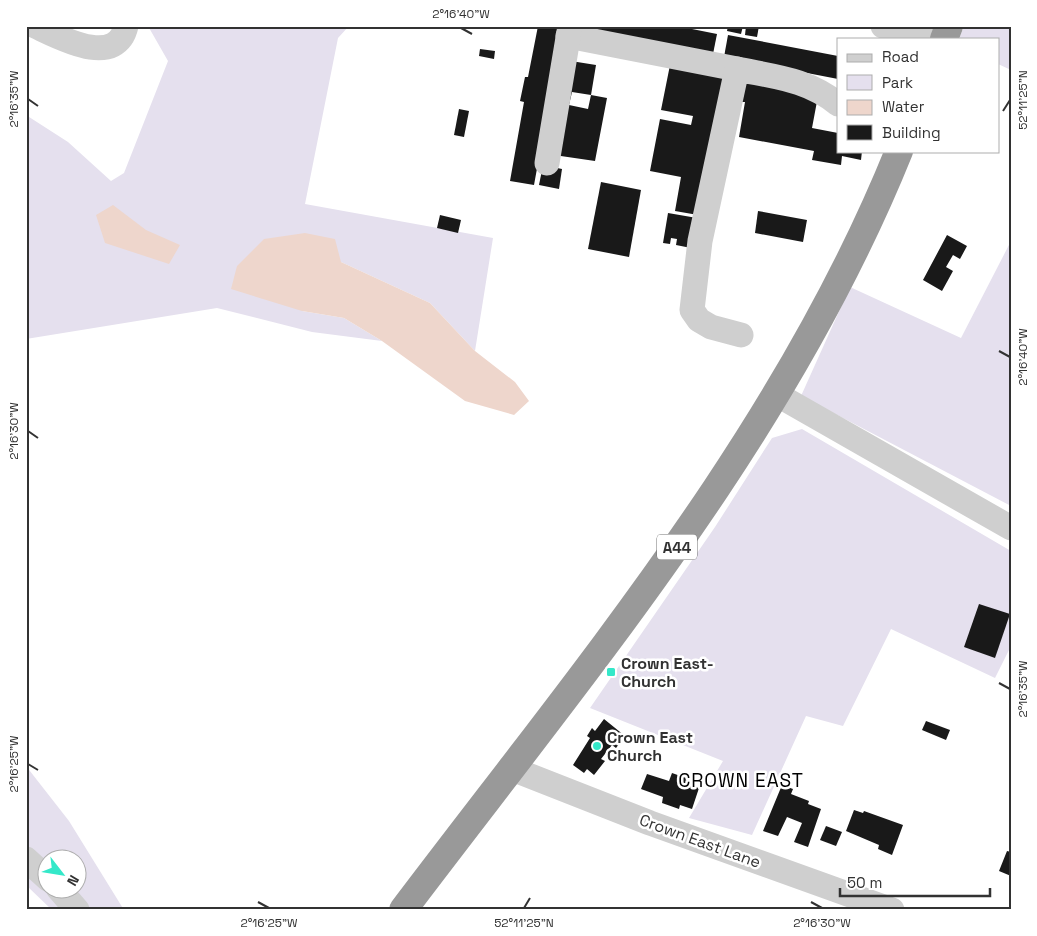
<svg xmlns="http://www.w3.org/2000/svg" width="1037" height="936" font-family="'Space Grotesk',sans-serif">
<style>
.green{fill:#e5e0ee;fill-rule:evenodd}
.water{fill:#eed6cc}
.building{fill:#191919;fill-rule:evenodd}
.lines{fill:none;stroke-linecap:round;stroke-linejoin:round}
.minor{stroke:#cfcfcf;stroke-width:25}
.highway{stroke:#999;stroke-width:28}
.ticks{fill:none;stroke:#323232;stroke-width:2}
.poi-dot{fill:#34e8c9;stroke:#fff;stroke-width:2}
.labels{text-anchor:middle;dominant-baseline:central;stroke-width:5;stroke-linejoin:round;paint-order:stroke}
.shield{fill:#fff;stroke:#707070;stroke-width:1}
.shield-label{font-size:15px;font-weight:bold;fill:#323232}
.poi-label{font-size:16px;font-weight:bold;fill:#323232;stroke:#fff;text-anchor:start}
.street-label{font-size:16px;fill:#323232;stroke:#fff}
.quarter-label{font-size:19px;letter-spacing:1px;fill:#000;stroke:#fff}
.neatline{fill:none;stroke:#323232;stroke-width:2}
.ticks-label{font-size:12px;text-anchor:middle;fill:#323232}
</style>
<rect width="100%" height="100%" fill="#fff"/>
<g class="green">
<polygon points="148,26 349,26 338,38 305,204 493,238 475,351 430,303 341,262 302,311 344,318 382,341 312,332 217,308 26,339 26,115 68,142 111,181 124,173 168,61"/>
<polygon points="964,26 1011,26 1011,70 998,64 998,39 959,39"/>
<polygon points="1011,241 1011,506 801,396 850,287 961,338"/>
<polygon points="802,429 1011,551 1011,646 995,678 891,629 843,726 806,716 752,835 689,818 723,761 590,708 715,527 772,438"/>
<path d="M26,766L69,821L124,910H52L26,885ZM48,858H78V888H48Z"/>
</g>
<g class="water">
<polygon points="113,205 146,230 180,245 169,264 105,243 96,215"/>
<polygon points="305,233 335,239 341,262 430,303 475,351 515,382 529,401 514,415 465,401 382,341 344,318 302,311 231,289 237,266 264,239"/>
</g>
<g class="building">
<polygon points="538,26 563,26 534,185 510,181 524,102 520,101 525,77 528,77"/>
<polygon points="577,26 677,26 717,34 712,59"/>
<polygon points="728,26 743,26 741,34 727,31"/>
<polygon points="746,26 759,26 757,37 745,35"/>
<polygon points="728,35 838,56 838,79 724,57"/>
<polygon points="480,49 495,51 494,59 479,56"/>
<polygon points="671,60 725,70 698,215 675,211 681,177 650,171 660,119 691,125 693,116 661,110"/>
<path d="M571,61L596,65L591,95L607,98L595,161L554,155ZM572,92L591,95L588,109L569,105Z"/>
<polygon points="745,82 818,96 812,128 838,133 838,151 862,151 861,160 842,156 841,165 812,160 814,151 739,137 745,102 741,102"/>
<polygon points="459,109 469,111 464,137 454,135"/>
<polygon points="543,165 562,169 559,189 539,185"/>
<polygon points="601,182 641,190 629,257 588,249"/>
<polygon points="758,211 807,220 803,242 755,233"/>
<polygon points="668,213 697,218 691,248 676,245 677,239 671,238 670,244 663,243"/>
<polygon points="440,215 461,220 458,233 437,228"/>
<polygon points="947,235 967,246 960,259 953,255 946,267 953,271 942,291 923,280"/>
<polygon points="979,604 1010,614 995,658 964,647"/>
<polygon points="604,719 625,736 616,748 612,745 601,759 605,761 594,775 587,769 584,773 573,765 590,738 587,736 592,728 595,731"/>
<polygon points="926,721 950,730 946,740 922,730"/>
<polygon points="672,773 689,779 687,784 699,788 692,809 680,805 679,809 662,803 663,797 641,789 647,774 669,781"/>
<polygon points="782,785 793,789 791,794 809,801 808,804 821,809 808,847 794,842 802,823 787,817 778,836 763,831"/>
<polygon points="854,810 863,813 864,811 903,825 892,855 878,849 879,845 846,831"/>
<polygon points="826,826 842,832 836,846 820,840"/>
<polygon points="1007,851 1011,852 1011,876 999,871"/>
</g>
<g class="lines">
<g class="minor">
<path d="M35,26C59,37 116,69 126,26"/>
<polyline points="883,26 913,32 928,39"/>
<polyline points="568,36 737,69"/>
<polyline points="547,163 570,26"/>
<path d="M741,335L711,327L699,320L692,310L700,241L737,69C775,77 807,79 838,104"/>
<polyline points="776,394 1011,528"/>
<polyline points="510,768 650,823 892,910"/>
<polyline points="26,859 48,879"/>
<polyline points="58,888 77,910"/>
</g>
<g class="highway">
<polyline points="944,39 949,26"/>
<path d="M403,910C585,669 785,434 899,151"/>
</g>
</g>
<path class="ticks" d="M461,28L472,34M28,99L38,106M1003,111L1010,100M999,351L1010,357M28,431L38,438M999,683L1010,689M28,764L38,770M258,902L269,908M811,902L822,908M524,908L530,898"/>
<g class="poi-dot">
<rect x="606" y="667" width="10" height="10" rx="2.5"/>
<circle cx="597" cy="746" r="5"/>
</g>
<g class="labels">
<rect class="shield" x="657" y="534.5" width="40" height="25" rx="4"/>
<g class="shield-label">
<text x="677" y="547">A44</text>
</g>
<g class="poi-label">
<text x="621" y="663">Crown East-<tspan x="621" dy="18">Church</tspan></text>
<text x="607" y="737">Crown East<tspan x="607" dy="18">Church</tspan></text>
</g>
<g class="street-label">
<text transform="translate(700 841) rotate(20)">Crown East Lane</text>
</g>
<g class="quarter-label">
<text x="741" y="780">CROWN EAST</text>
</g>
</g>
<rect width="1037" height="936" fill="none" stroke="#ffffff" stroke-width="55"/>
<rect x="837" y="38" width="162" height="115" fill="#ffffff" stroke="#adadad"/>
<rect x="847" y="54" width="25" height="8" fill="#cfcfcf" stroke="#adadad"/>
<text x="882" y="62" font-size="15" fill="#323232">Road</text>
<rect x="847" y="75" width="25" height="15" fill="#e5e0ee" stroke="#adadad"/>
<text x="882" y="88" font-size="15" fill="#323232">Park</text>
<rect x="847" y="100" width="25" height="15" fill="#eed6cc" stroke="#adadad"/>
<text x="882" y="112" font-size="15" fill="#323232">Water</text>
<rect x="847" y="125" width="25" height="15" fill="#191919" stroke="#adadad"/>
<text x="882" y="138" font-size="15" fill="#323232">Building</text>
<g transform="translate(62 874) rotate(121)"><circle r="24" fill="#ffffff" stroke="#adadad"/>
<path d="M0-4L9 19L0 12L-9 19Z" fill="#34e8c9"/>
<text y="-8" font-size="14" font-weight="bold" text-anchor="middle" fill="#323232">N</text>
</g>
<path d="M840 888v8h150v-8" fill="none" stroke="#323232" stroke-width="2.5"/>
<text x="847" y="888" font-size="15" fill="#323232" stroke="#ffffff" stroke-width="4" paint-order="stroke">50 m</text>
<rect x="28" y="28" width="982" height="880" class="neatline"/>
<g class="ticks-label">
<text x="461" y="18">2°16'40"W</text>
<text transform="translate(14 99) rotate(-90)" y="4">2°16'35"W</text>
<text transform="translate(1023 100) rotate(-90)" y="4">52°11'25"N</text>
<text transform="translate(1023 357) rotate(-90)" y="4">2°16'40"W</text>
<text transform="translate(14 431) rotate(-90)" y="4">2°16'30"W</text>
<text transform="translate(1023 689) rotate(-90)" y="4">2°16'35"W</text>
<text transform="translate(14 764) rotate(-90)" y="4">2°16'25"W</text>
<text x="269" y="927">2°16'25"W</text>
<text x="524" y="927">52°11'25"N</text>
<text x="822" y="927">2°16'30"W</text>
</g>
</svg>
